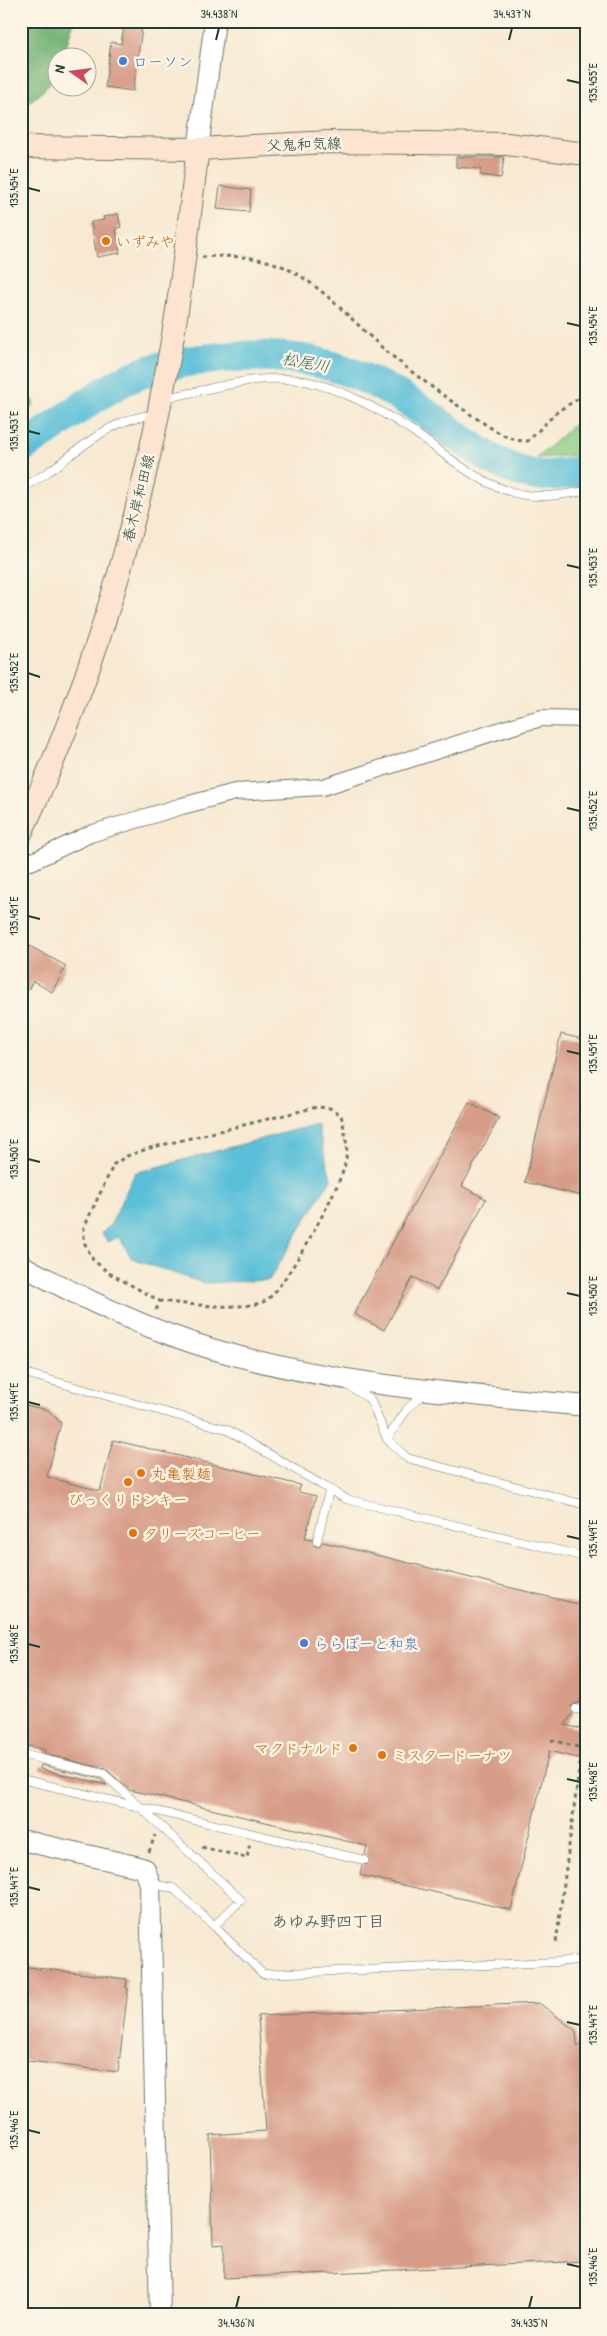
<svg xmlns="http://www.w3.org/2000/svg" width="607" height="2336" font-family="'Patrick Hand','Klee One',sans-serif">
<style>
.green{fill:#8bcc84;stroke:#55845c}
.forest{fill:#70b072;stroke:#487653}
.water{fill:#5abfd8;stroke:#3c7e86}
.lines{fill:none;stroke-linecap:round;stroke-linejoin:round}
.river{stroke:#5abfd8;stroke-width:31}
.building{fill:#d79c88}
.service-casing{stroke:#6b796b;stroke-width:9}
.minor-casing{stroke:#6b796b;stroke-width:18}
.tertiary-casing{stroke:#6b796b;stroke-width:22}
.secondary-casing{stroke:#6b796b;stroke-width:24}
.path{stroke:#6b796b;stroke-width:3;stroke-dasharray:4 4;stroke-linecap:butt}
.service{stroke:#fff;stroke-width:8}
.minor{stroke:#fff;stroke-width:16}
.tertiary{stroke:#fff;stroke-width:20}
.secondary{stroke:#fde4d1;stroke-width:22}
.service-bridge-casing{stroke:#6b796b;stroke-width:9;stroke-linecap:butt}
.service-bridge{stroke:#fff;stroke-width:8}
.ticks{fill:none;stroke:#1f3d34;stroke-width:2}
.shop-dot{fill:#3f7fe0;stroke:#fcf5e5;stroke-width:2}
.food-dot{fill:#e8710a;stroke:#fcf5e5;stroke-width:2}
.labels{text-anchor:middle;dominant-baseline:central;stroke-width:5;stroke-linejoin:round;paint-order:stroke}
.shop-label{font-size:15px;fill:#366cbe;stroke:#fcf5e5;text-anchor:start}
.street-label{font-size:15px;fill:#1f3d34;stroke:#fcf5e5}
.food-label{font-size:15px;fill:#c56008;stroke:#fcf5e5;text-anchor:start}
.water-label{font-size:16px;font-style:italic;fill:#2e5e5d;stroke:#fcf5e5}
.neighbourhood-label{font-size:16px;font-weight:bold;fill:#5f5e51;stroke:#fcf5e5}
.neatline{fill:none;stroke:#1f3d34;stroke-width:2}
.ticks-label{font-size:12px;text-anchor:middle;fill:#1f3d34}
</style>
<rect width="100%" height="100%" fill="#fcf5e5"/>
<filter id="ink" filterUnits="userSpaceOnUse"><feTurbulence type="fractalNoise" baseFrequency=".02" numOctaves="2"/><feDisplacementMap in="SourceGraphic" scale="10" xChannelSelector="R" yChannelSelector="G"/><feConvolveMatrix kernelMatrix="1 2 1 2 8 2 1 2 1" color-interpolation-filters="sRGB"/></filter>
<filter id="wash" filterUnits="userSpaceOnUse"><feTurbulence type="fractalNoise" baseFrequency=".0096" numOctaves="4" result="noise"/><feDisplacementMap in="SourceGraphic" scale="20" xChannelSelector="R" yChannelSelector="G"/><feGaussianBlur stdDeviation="1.12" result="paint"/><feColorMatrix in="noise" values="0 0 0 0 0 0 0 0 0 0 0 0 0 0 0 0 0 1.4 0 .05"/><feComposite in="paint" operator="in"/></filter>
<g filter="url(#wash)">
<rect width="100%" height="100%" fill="#f8e9d2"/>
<polygon class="green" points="586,416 586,451 575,455 537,458 580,419"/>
<g class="forest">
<path d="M21,21H74L63,57L58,58C58,82 40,95 21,107Z"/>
<polygon points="30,397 34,400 33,406 21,415 21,401"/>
</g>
<polygon class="water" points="317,1124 331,1179 269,1280 203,1283 132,1259 119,1237 108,1242 102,1233 111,1224 135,1173"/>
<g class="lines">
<path class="river" d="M21,448C58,426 93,395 132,377C155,367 184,361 209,359C295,349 351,363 423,411C457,434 489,465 530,474C547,478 568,473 586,470"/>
</g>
<g id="blocks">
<g class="building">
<polygon points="125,21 143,21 133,91 105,87 111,42 121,44"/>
<polygon points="456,157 504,157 501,178 480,175 481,169 456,167"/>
<polygon points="220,186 251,190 249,212 217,209"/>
<polygon points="118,214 121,227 116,228 120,253 97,257 91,222 104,220 103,217"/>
<polygon points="26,944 66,966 52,992 33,981 21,1002 21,954"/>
<polygon points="561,1034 586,1040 586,1197 525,1182"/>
<polygon points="469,1102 499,1118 462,1186 486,1199 437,1290 413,1277 384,1330 354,1314"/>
<polygon points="21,1404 48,1410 61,1423 47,1477 100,1491 113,1440 300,1485 299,1492 316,1496 305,1538 312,1539 315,1546 319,1546 323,1542 586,1606 586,1679 580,1702 571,1706 573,1713 565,1725 586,1730 586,1760 549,1751 511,1910 360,1875 362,1865 368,1864 370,1861 365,1854 367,1846 130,1790 106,1769 44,1754 45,1750 21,1744"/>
<polygon points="41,1765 101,1779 107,1785 40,1769"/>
<polygon points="21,1966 127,1979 126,1988 128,1989 118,2072 21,2060"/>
<polygon points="539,2003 576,2031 577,2045 586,2045 586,2261 224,2278 224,2244 213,2245 210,2135 266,2131 258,2016"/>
</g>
</g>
</g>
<g filter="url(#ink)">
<use href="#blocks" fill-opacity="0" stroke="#6b796b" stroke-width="1"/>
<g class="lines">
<defs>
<g id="service">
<path d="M163,398C211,391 256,372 305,381C342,389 376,408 408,428C445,453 479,487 525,495C545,498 567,494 586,491"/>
<path d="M21,488C30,483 40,478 48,472C81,449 113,416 156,415"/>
<polyline points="21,1372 226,1429 346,1499 586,1557"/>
<polyline points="347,1385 370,1399 387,1439 407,1458 586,1505"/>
<polyline points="387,1439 408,1408 425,1393"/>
<polyline points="317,1541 329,1491"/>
<polyline points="576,1709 582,1710 586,1706"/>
<polyline points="152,1884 173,1888 214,1926"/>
<polyline points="241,1900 214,1926 263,1974 556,1962 578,1960 586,1950"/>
</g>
<polyline id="minor" points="21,860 31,862 90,834 182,806 235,792 323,787 526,722 542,718 586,719"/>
<g id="tertiary">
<polyline points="198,149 215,21"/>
<path d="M21,1265C82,1298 145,1329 212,1349C334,1385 460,1394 586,1406"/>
<polyline points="21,1840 135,1866 145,1869 150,1884 160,2315"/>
</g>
<g id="secondary">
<polyline points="21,147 198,149 329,142 507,144 586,154"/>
<path d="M21,833C88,692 135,537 164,384C180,306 188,227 198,149"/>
</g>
</defs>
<use href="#service" class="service-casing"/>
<use href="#minor" class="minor-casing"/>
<use href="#tertiary" class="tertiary-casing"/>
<use href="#secondary" class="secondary-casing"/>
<g class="path">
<path d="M202,257C230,255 263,256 288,269C325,288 354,323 385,350C412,373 441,394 470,414C487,425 507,442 528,441L558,411L586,394"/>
<path d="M156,1310L160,1301L109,1273L93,1260L84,1242V1227L114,1164L127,1156L150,1148L317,1107L330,1108L341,1115C345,1132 349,1147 345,1164C341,1186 283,1292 265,1301C247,1311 181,1304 160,1301"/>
<polyline points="551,1740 582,1748 556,1943"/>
<polyline points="202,1847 247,1858 250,1843"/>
<polyline points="149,1852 155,1835"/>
</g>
<use href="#service" class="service"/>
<use href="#minor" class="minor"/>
<use href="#tertiary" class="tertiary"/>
<use href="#secondary" class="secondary"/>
<defs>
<g id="service-bridge">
<polyline points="21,1754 104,1774 241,1900"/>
<polyline points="21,1779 364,1860"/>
</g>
</defs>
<use href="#service-bridge" class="service-bridge-casing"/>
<use href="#service-bridge" class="service-bridge"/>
</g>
</g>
<path class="ticks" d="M216,40L219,28M509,40L512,28M567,80L580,83M28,188L40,191M567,323L580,326M28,431L40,434M567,565L580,568M28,673L40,677M567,808L580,811M28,916L40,919M567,1051L580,1054M28,1159L40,1162M567,1293L580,1296M28,1402L40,1405M567,1536L580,1539M28,1644L40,1647M567,1779L580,1782M28,1887L40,1890M567,2022L580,2025M28,2130L40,2133M567,2264L580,2267M236,2308L239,2296M529,2308L532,2296"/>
<g class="shop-dot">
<circle cx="123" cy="61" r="5"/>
<circle cx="304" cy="1643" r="5"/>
</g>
<g class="food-dot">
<circle cx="106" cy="241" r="5"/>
<circle cx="141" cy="1473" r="5"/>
<circle cx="128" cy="1482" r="5"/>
<circle cx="133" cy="1533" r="5"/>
<circle cx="353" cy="1748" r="5"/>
<circle cx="382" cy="1755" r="5"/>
</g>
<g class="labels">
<g class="shop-label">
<text x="133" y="61">ローソン</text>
<text x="314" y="1643">ららぽーと和泉</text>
</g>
<g class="street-label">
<text transform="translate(304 144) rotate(-2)">父鬼和気線</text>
<text transform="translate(138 498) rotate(-76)">春木岸和田線</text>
</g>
<g class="food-label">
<text x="116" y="241">いずみや</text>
<text x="151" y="1473">丸亀製麺</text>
<text x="128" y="1499" text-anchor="middle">びっくりドンキー</text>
<text x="143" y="1533">タリーズコーヒー</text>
<text x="343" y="1748" text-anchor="end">マクドナルド</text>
<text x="392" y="1755">ミスタードーナツ</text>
</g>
<g class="water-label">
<text transform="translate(306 362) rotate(11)">松尾川</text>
</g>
<g class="neighbourhood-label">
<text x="328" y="1921">あゆみ野四丁目</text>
</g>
</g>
<rect width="607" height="2336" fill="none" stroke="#fcf5e5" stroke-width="55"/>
<g transform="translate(72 72) rotate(284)"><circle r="24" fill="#fcf5e5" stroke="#a4ab9e"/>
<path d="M0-4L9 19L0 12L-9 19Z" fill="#d1495b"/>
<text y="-8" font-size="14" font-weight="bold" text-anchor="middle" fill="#1f3d34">N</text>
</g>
<rect x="28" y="28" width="552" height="2280" class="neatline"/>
<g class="ticks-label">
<text x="219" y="18">34.438°N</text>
<text x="512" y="18">34.437°N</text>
<text transform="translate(593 83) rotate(-90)" y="4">135.455°E</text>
<text transform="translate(14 188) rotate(-90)" y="4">135.454°E</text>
<text transform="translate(593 326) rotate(-90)" y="4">135.454°E</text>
<text transform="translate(14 431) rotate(-90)" y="4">135.453°E</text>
<text transform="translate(593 568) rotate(-90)" y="4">135.453°E</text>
<text transform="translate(14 673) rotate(-90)" y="4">135.452°E</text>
<text transform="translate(593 811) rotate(-90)" y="4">135.452°E</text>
<text transform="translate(14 916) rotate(-90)" y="4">135.451°E</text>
<text transform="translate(593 1054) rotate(-90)" y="4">135.451°E</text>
<text transform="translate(14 1159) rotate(-90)" y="4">135.450°E</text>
<text transform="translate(593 1296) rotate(-90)" y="4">135.450°E</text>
<text transform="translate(14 1402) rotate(-90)" y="4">135.449°E</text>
<text transform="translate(593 1539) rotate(-90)" y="4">135.449°E</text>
<text transform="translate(14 1644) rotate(-90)" y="4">135.448°E</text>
<text transform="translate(593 1782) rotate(-90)" y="4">135.448°E</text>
<text transform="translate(14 1887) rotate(-90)" y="4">135.447°E</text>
<text transform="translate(593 2025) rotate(-90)" y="4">135.447°E</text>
<text transform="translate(14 2130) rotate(-90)" y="4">135.446°E</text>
<text transform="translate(593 2267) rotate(-90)" y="4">135.446°E</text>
<text x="236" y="2327">34.436°N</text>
<text x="529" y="2327">34.435°N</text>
</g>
</svg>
